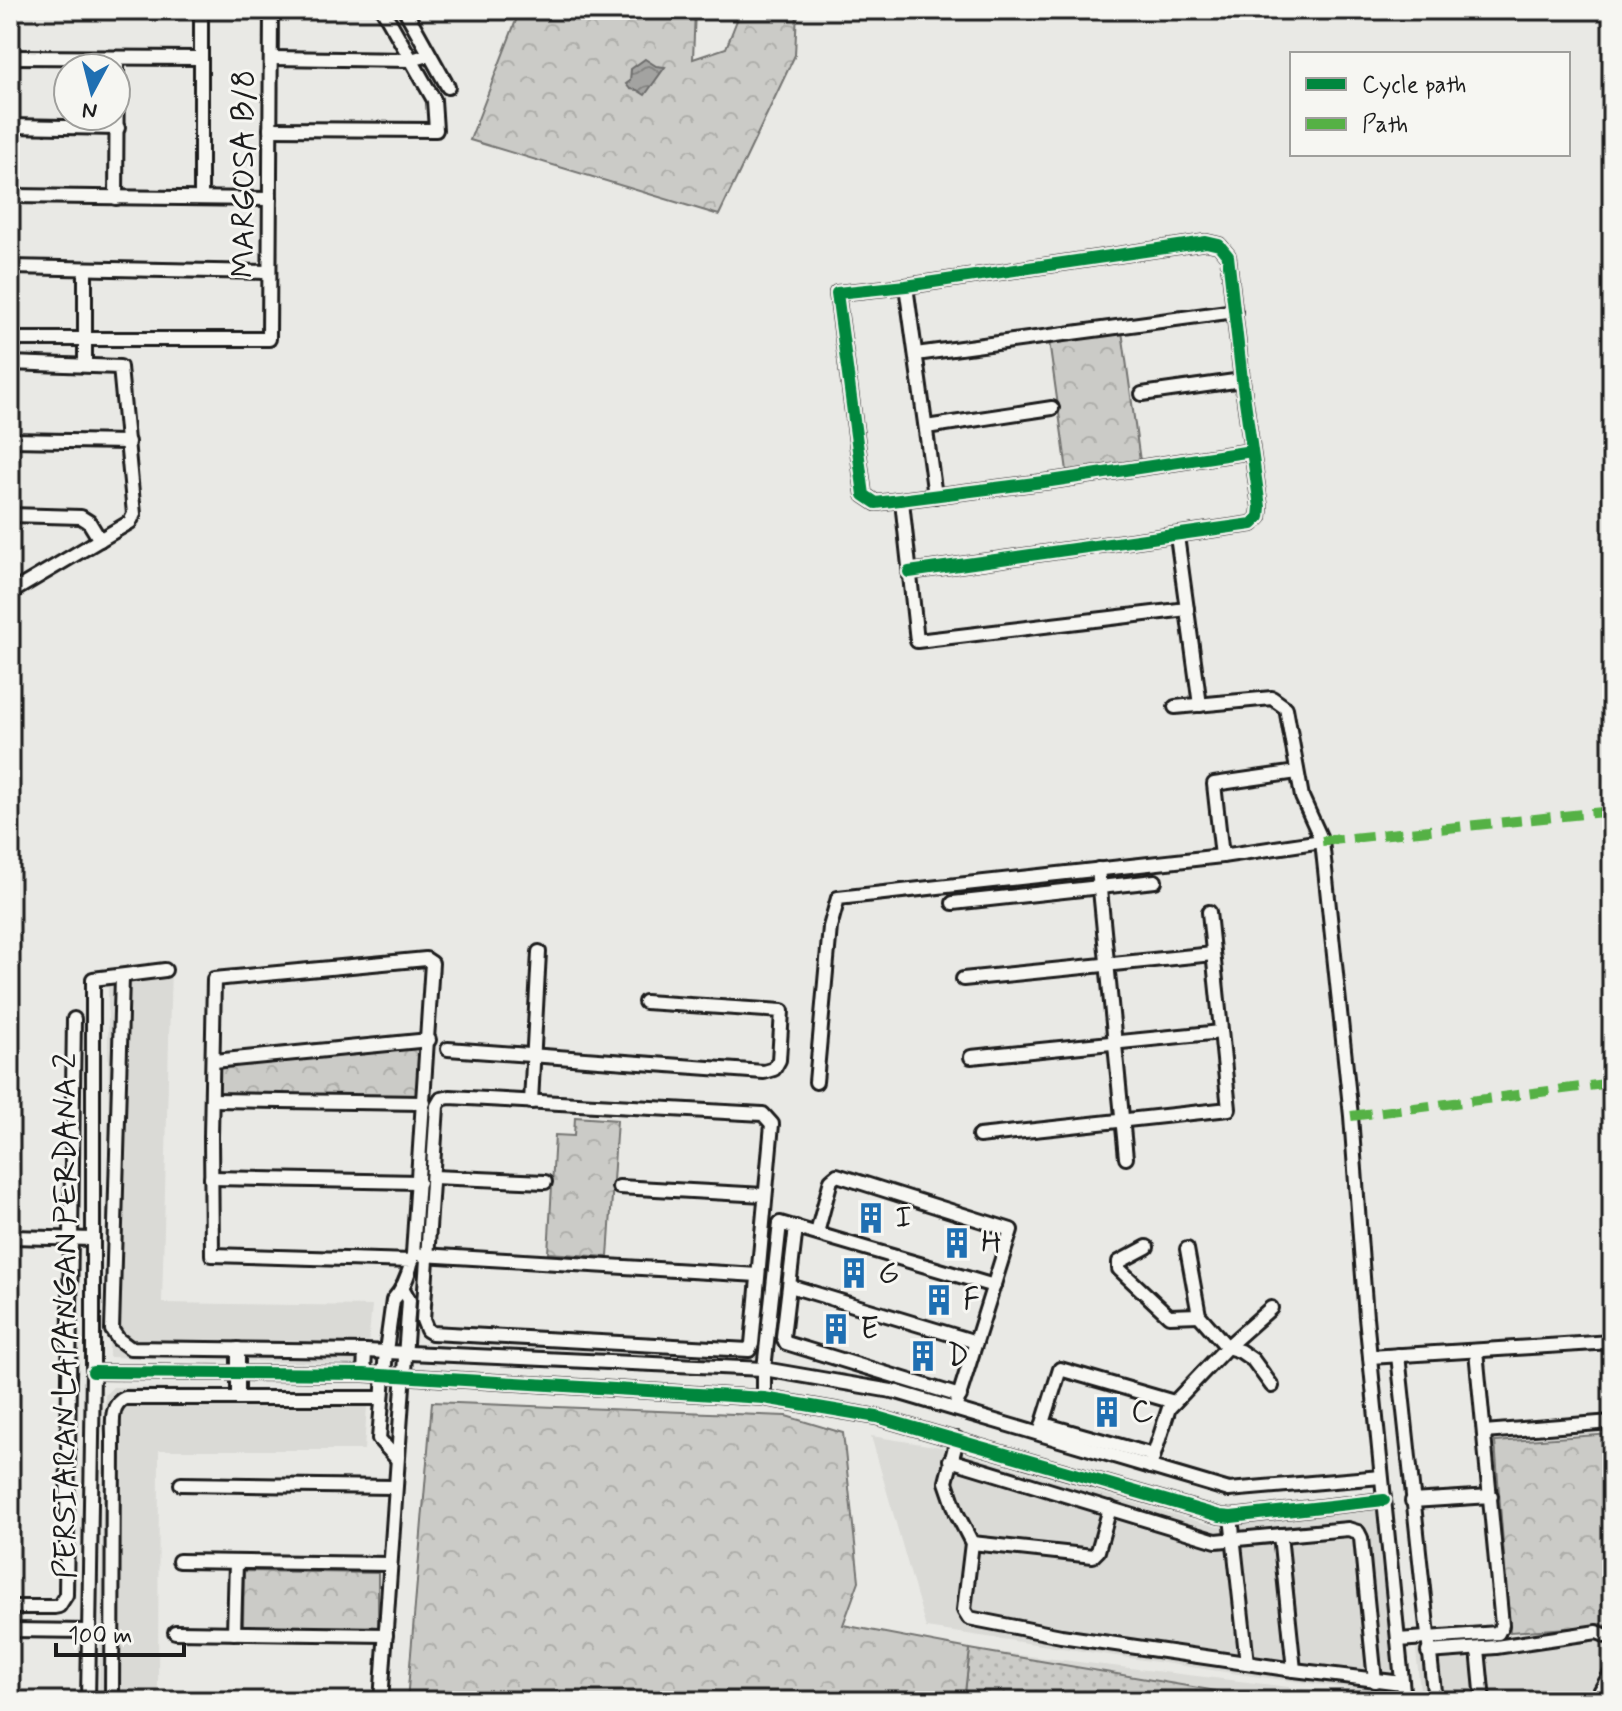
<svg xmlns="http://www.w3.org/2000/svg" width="1622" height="1711" font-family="Mynerve,sans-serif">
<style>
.built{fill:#dadad6}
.grass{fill:url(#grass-dots);stroke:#747472;stroke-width:2}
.forest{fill:url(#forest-crowns);stroke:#747472;stroke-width:2}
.water{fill:url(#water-waves);stroke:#6d6d6c;stroke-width:2}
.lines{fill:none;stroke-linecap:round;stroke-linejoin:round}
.minor-casing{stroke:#1c1c1c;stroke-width:18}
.minor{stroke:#f6f6f2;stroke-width:12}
.quiet{stroke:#55b145;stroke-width:10;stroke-dasharray:20 10;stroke-linecap:butt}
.cycleway-casing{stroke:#f6f6f2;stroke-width:17}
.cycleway{stroke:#00873e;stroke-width:12}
.labels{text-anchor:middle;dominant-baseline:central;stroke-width:6;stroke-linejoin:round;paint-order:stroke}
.street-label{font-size:32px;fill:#1c1c1c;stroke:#f6f6f2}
.poi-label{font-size:32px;fill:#1c1c1c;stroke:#f6f6f2;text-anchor:start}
</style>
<defs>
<pattern id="grass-dots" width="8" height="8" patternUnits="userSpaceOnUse" patternTransform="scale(2)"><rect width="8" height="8" fill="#cbcbc7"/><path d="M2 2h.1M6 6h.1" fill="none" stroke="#aeaeaa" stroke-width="1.8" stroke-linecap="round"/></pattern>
<pattern id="forest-crowns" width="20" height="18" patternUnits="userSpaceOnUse" patternTransform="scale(2)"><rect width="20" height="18" fill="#cbcbc7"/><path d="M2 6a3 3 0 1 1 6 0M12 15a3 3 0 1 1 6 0" fill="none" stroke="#aeaeaa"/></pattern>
<pattern id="water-waves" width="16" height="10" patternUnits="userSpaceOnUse" patternTransform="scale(2)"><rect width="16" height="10" fill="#a3a3a1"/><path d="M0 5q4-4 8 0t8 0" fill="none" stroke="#848482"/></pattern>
</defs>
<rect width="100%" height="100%" fill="#e9e9e5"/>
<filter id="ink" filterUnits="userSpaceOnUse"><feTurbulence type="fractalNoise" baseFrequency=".0125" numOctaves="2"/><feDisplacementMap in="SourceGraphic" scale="16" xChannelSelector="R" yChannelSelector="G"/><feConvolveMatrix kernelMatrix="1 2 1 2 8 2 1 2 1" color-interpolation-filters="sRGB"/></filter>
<g filter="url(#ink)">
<g class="built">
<polygon points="171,967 162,1303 372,1306 366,1364 109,1357 108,973"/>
<polygon points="113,1387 368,1391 364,1450 159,1450 158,1701 99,1701 105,1395"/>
<polygon points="871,1436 941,1447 1218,1527 1376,1507 1394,1694 1246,1675 926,1628"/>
<polygon points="1612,1630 1612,1689 1606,1701 1421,1701 1416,1649"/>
<polygon points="970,1649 1364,1696 1374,1701 964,1701"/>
</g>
<polygon class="grass" points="970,1649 1234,1694 1232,1701 964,1701"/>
<g class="forest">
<polygon points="520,10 695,10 693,59 726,48 741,10 797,10 795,55 719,215 470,140"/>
<polygon points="1122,331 1140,461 1067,471 1049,341"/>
<polygon points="423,1047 418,1097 218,1096 219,1067"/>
<polygon points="575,1117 617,1120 608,1257 548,1253 555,1135 574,1136"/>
<polygon points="432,1402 786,1416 843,1433 859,1581 843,1625 970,1649 964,1701 407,1701"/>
<polygon points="1612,1434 1612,1625 1510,1632 1495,1442"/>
<polygon points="244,1571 378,1573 378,1628 243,1626"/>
</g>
<polygon class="water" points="645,59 656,66 665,67 645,95 637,90 630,89 626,84 630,81 631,69"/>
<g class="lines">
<defs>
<g id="minor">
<polyline points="201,10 201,197"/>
<polyline points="405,10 448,87"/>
<polyline points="10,57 201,58"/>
<polyline points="271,58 411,60 429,55"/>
<polyline points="10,126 118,128"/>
<polyline points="270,129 436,130 434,100 383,10"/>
<polyline points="10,196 270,199"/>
<polyline points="116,198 117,59"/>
<polyline points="10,267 269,272"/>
<polyline points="85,269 85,365"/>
<polyline points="906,286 935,496"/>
<polyline points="10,339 269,339 271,10"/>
<polyline points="916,354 1235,311"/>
<polyline points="10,363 120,367 134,514 130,522 10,593"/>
<polyline points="1142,394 1242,380"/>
<polyline points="926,427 1052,408"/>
<polyline points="10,440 128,442"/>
<polyline points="902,501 917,641 1187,609"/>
<polyline points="10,515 81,517 89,522 100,540"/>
<polyline points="1177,536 1200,705"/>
<polyline points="909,572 1252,524 1259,517 1260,507 1242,380 1228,256 1219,245 1206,242 906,286 837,293 864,495 876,503 1051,481 1252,451"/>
<polyline points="1175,707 1272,698 1286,708 1302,797 1322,841 1351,1116 1366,1317 1404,1701"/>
<polyline points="1222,856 1214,784 1297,772"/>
<polyline points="1098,869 1126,1158"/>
<polyline points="953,903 1155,881"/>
<polyline points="122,977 112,1330 118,1339 130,1348 365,1351 364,1374"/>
<polyline points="963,979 1213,954"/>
<polyline points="448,1049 764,1072 774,1069 779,1060 782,1011 645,1002"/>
<polyline points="971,1057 1221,1032"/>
<polyline points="214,1061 429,1040"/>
<polyline points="816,1082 830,927 838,898 1222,856 1322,841"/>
<polygon points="450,1097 763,1114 772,1124 752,1344 749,1350 432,1333 427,1330 423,1320 437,1106 441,1099"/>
<polyline points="212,1100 424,1103"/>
<polyline points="531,1102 539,952"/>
<polyline points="979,1136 1229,1109 1209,912"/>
<polyline points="433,1177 545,1182"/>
<polyline points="211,1178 419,1182"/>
<polyline points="619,1187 764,1195"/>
<polyline points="796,1227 783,1337 786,1343 960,1396"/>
<polyline points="817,1233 831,1180 837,1175 1011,1230 955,1409"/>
<polyline points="10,1237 93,1239"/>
<polyline points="1147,1247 1119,1262 1119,1269 1169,1316 1199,1315"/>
<polyline points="1187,1249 1199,1315 1227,1347 1240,1351 1253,1360 1272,1386"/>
<polyline points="422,1255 758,1275"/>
<polyline points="790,1286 976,1342"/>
<polyline points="238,1349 238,1396"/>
<polyline points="365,1351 764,1369 897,1392 1229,1490 1381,1477"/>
<polyline points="1398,1355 1435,1701"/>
<polyline points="1370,1357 1612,1342"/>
<polyline points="93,1372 364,1374 764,1398 877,1417 1220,1516 1231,1517 1384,1500"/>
<polyline points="764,1398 764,1369 780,1223 994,1286"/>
<polyline points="1043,1424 1153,1455"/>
<polyline points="1484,1432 1612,1422"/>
<polyline points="1040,1433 1060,1369 1174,1402"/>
<polyline points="957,1439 946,1482 957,1514 972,1543 964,1610 969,1618 1061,1636 1294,1670 1402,1683"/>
<path d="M397,1459L379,1439L386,1351L393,1300C405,1287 410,1272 413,1254L432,963L426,959L214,979L211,1137L212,1255L412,1261"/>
<polyline points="950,1460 1216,1541 1348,1529 1358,1532 1361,1538 1375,1681"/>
<polyline points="1150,1467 1169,1408 1227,1347 1271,1308"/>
<polyline points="181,1484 394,1487"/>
<polyline points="1412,1501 1491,1496"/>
<polyline points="1231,1517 1247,1663"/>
<polyline points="1280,1535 1294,1670"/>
<polyline points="972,1543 1093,1556 1098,1551 1110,1508"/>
<polyline points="179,1561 390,1564"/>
<polyline points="10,1607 54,1607 59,1606 66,1595 74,1019"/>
<polyline points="10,1630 89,1631"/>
<polyline points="175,1632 386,1635"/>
<polyline points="234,1633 236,1562"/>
<polyline points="1398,1640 1498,1633 1502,1625 1476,1351"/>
<polyline points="1478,1649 1483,1701"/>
<polyline points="1428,1652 1496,1647 1597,1632 1612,1638"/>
<polyline points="88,1701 93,1372 93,979 165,970"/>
<path d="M112,1701L113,1437C113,1423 110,1404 125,1398H382"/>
<polyline points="381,1701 409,1300 403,1289"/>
<polyline points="1595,1701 1612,1671"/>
</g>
</defs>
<use href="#minor" class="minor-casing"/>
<use href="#minor" class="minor"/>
<g class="quiet">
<polyline points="1322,841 1612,811"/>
<polyline points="1351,1116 1612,1083"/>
</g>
<defs>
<g id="cycleway">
<polyline points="909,572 1252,524 1259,517 1260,507 1242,380 1228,256 1219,245 1206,242 906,286 837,293 864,495 876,503 1051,481 1252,451"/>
<polyline points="93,1372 364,1374 764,1398 877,1417 1220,1516 1231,1517 1384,1500"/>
</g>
</defs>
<use href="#cycleway" class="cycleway-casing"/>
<use href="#cycleway" class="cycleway"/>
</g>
</g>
<defs>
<symbol id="building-bare" viewBox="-9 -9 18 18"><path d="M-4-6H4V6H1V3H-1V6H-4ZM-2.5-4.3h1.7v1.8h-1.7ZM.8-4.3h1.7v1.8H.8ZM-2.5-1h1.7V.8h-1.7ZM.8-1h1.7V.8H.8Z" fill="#1f6fb2" stroke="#f6f6f2" stroke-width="2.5" paint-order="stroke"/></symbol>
</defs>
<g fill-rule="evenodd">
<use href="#building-bare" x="849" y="1196" width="44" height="44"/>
<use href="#building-bare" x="935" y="1221" width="44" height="44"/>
<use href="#building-bare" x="832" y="1251" width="44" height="44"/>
<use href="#building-bare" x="917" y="1278" width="44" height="44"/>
<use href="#building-bare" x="814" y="1307" width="44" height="44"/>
<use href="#building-bare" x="901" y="1334" width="44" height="44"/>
<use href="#building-bare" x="1085" y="1390" width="44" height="44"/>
</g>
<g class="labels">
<g class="street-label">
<text transform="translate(244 174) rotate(-90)">MARGOSA B/8</text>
<text transform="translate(66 1316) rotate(-90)">PERSIARAN LAPANGAN PERDANA 2</text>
</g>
<g class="poi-label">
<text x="895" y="1218">I</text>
<text x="981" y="1243">H</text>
<text x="878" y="1273">G</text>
<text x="963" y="1300">F</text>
<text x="860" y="1329">E</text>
<text x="947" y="1356">D</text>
<text x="1131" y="1412">C</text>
</g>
</g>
<rect width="1622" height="1711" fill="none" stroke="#f6f6f2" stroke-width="40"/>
<rect x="20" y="20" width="1582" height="1671" fill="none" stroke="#1c1c1c" stroke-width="3" filter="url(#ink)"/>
<rect x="1290" y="52" width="280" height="104" fill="#f6f6f2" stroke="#9f9f9c" stroke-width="2"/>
<rect x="1306" y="78" width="40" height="12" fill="#00873e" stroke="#9f9f9c" stroke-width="2"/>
<text x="1362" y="92" font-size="24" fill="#1c1c1c">Cycle path</text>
<rect x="1306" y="118" width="40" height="12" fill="#55b145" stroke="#9f9f9c" stroke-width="2"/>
<text x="1362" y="132" font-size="24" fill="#1c1c1c">Path</text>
<g transform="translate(92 92) rotate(187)"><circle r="38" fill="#f6f6f2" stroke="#9f9f9c" stroke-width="2"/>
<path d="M0-6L14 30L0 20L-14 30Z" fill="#1f6fb2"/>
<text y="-12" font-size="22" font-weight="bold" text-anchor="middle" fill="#1c1c1c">N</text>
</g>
<path d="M56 1643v12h128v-12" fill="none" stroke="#1c1c1c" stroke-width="4"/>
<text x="68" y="1643" font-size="24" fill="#1c1c1c" stroke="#f6f6f2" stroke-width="6" paint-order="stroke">100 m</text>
</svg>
